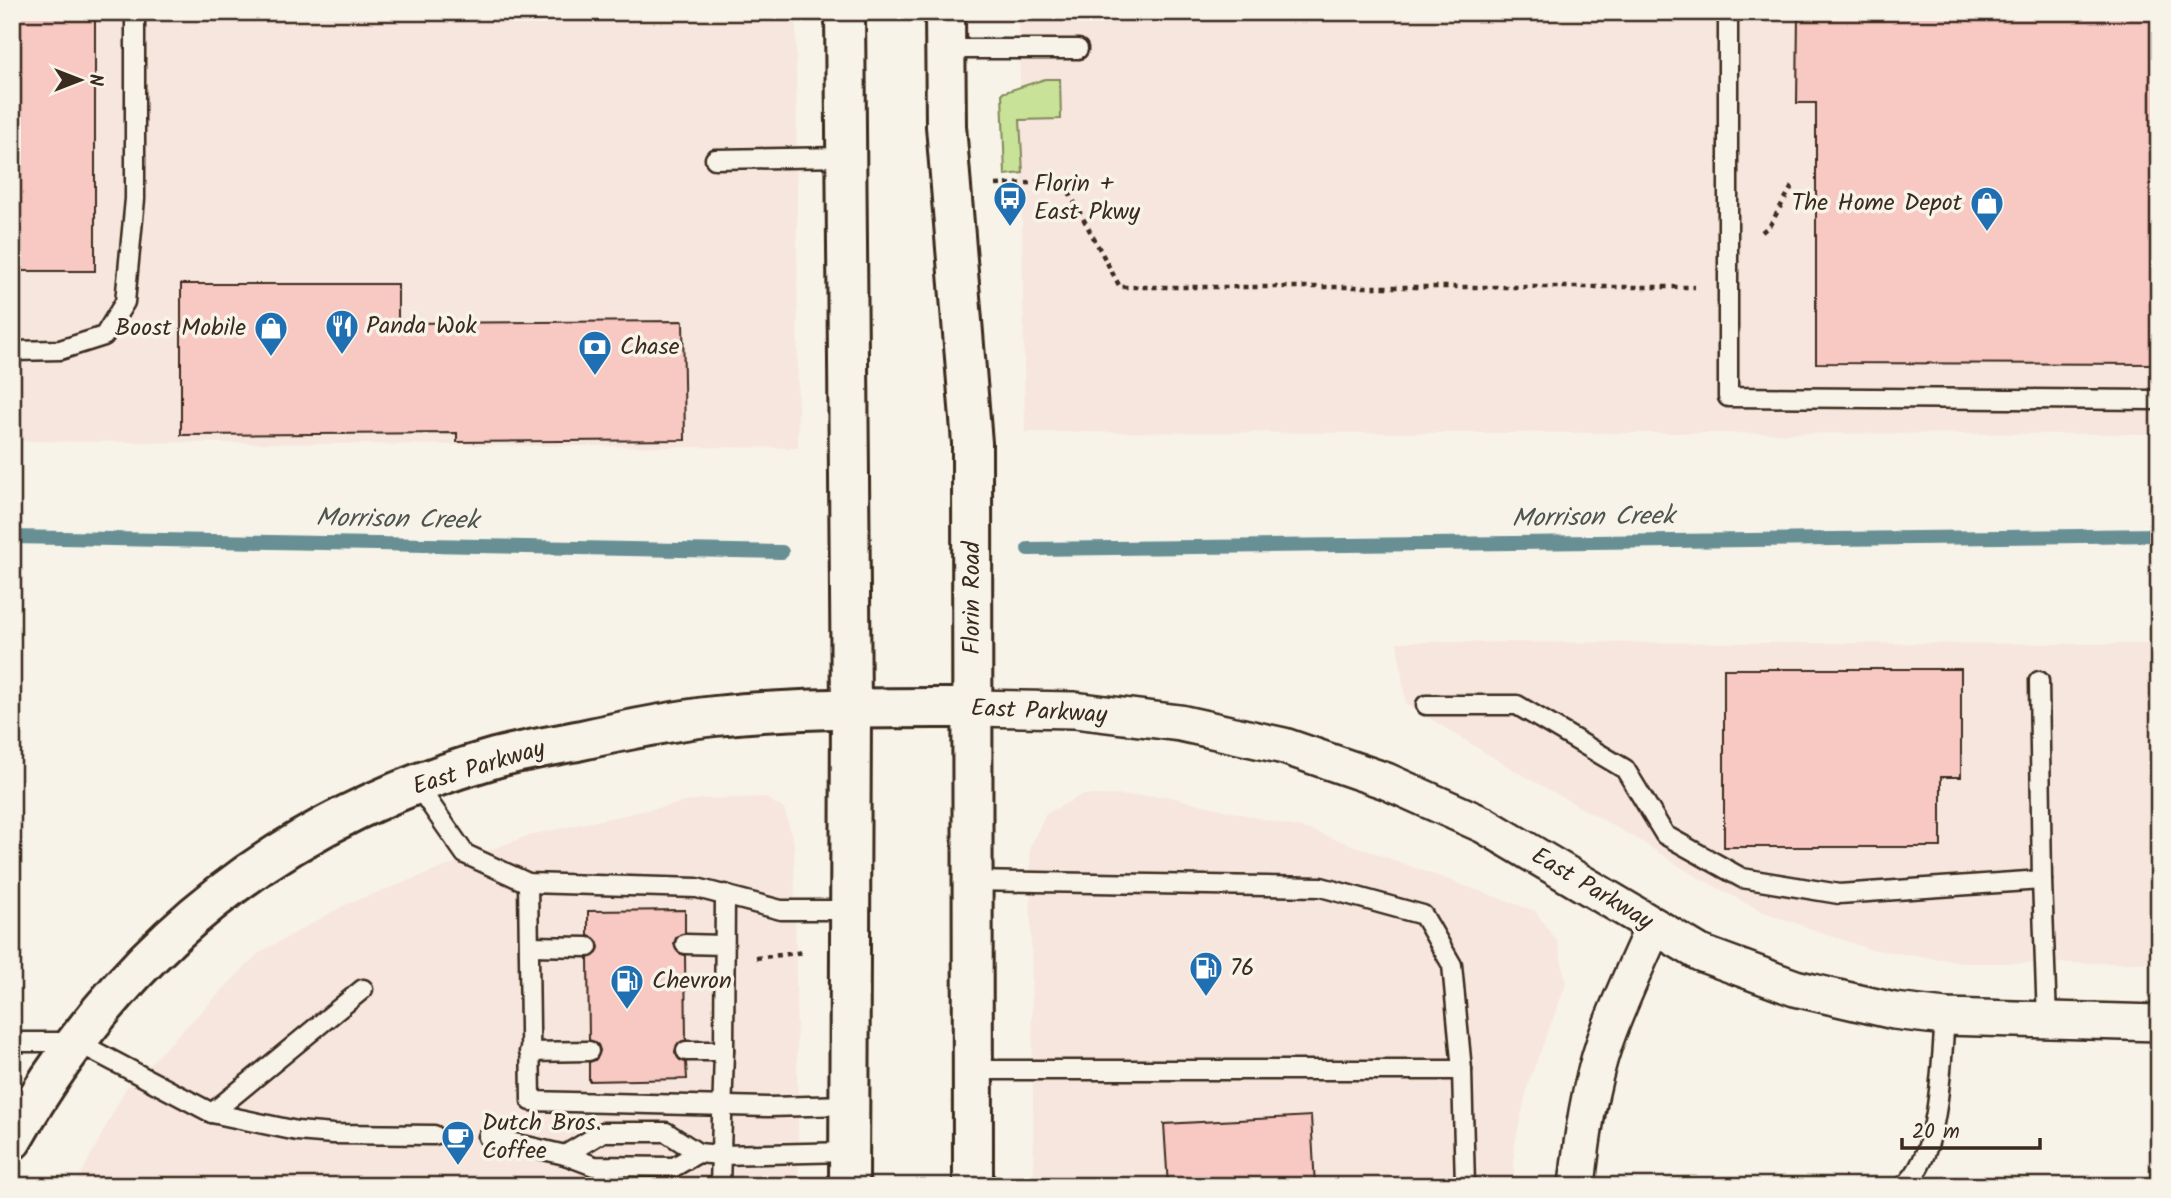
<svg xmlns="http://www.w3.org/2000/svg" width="2171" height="1198" font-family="Kalam,sans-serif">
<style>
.built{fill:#f7e6dd}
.green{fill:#c8e298;stroke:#82865b;stroke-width:2}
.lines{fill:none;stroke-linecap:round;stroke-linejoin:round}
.stream{stroke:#678f94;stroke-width:14}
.building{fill:#f8c8c3;stroke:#3b2a1e;stroke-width:2}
.service-casing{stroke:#3b2a1e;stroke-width:23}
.minor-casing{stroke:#3b2a1e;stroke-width:40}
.tertiary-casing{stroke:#3b2a1e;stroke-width:44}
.primary-casing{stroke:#3b2a1e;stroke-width:44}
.path{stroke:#3b2a1e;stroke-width:4.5;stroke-dasharray:5 5;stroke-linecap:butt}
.service{stroke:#f7f3e8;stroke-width:18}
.minor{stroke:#f7f3e8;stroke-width:35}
.tertiary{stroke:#f7f3e8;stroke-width:38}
.primary{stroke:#f7f3e8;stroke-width:38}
.labels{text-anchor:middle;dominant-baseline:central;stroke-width:7;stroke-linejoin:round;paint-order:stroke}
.poi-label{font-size:24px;fill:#3b2a1e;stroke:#f7f3e8;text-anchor:start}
.street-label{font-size:24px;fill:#3b2a1e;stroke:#f7f3e8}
.water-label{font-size:26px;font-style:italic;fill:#4e544f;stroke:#f7f3e8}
</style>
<rect width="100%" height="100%" fill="#f7f3e8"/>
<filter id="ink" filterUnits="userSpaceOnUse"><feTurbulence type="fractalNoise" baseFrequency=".0143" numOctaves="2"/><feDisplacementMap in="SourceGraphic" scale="14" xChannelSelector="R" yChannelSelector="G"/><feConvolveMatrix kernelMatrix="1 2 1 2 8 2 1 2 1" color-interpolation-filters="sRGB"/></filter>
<g filter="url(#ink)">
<g class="built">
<polygon points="12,12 796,12 798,448 12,441"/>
<polygon points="1019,12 2159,12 2159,434 1025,432"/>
<polygon points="1397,642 2159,644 2159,963 1968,963 1869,949 1761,911 1690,873 1639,840 1519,773 1406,704"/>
<polygon points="1082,795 1166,796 1313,831 1535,911 1558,943 1566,984 1528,1084 1514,1148 1514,1186 1034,1186 1030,847 1046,814"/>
<polygon points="765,797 784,809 794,844 799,1186 75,1186 126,1088 259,953 347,904 530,835 700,799"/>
</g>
<polygon class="green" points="1045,79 1060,79 1061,119 1020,120 1023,173 1005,175 1002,93"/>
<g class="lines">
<g class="stream">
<polyline points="12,537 782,552"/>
<polyline points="1028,549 2159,535"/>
</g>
</g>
<g class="building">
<rect x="12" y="12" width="83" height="259"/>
<polygon points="1798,12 2159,12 2159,364 1816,363 1816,103 1797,103"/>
<polygon points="181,284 398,284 398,323 683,321 685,440 457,442 457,433 181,435"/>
<polygon points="1724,669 1961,669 1961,777 1941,777 1941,847 1724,847"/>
<polygon points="685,910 685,933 676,938 674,944 679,953 685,955 686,1040 677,1045 675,1052 680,1060 686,1062 687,1079 589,1081 589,1062 595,1060 600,1051 598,1045 589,1040 588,958 597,953 599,947 594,938 588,936 588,911"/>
<polygon points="1311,1116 1315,1186 1168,1186 1164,1124"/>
</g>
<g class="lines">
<defs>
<g id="service">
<polyline points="1728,12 1728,397 2159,400"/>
<polyline points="945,49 1078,49"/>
<polyline points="715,159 845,157"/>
<polyline points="12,351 60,350 104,336 125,302 135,199 135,12"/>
<polyline points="2039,681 2042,880 2047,1020"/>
<polyline points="1426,705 1517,705 1625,769 1665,835 1742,878 1839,894 2042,880"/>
<polyline points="417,785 465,854 528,883 697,888 781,910 851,910"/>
<polyline points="972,881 1321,887 1423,915 1452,965 1462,1070 1465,1186"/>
<polyline points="528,883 531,1101 768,1107 851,1105"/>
<polyline points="685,944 724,945"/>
<polyline points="529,946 588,947"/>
<polyline points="12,1042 77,1042 212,1113 297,1131 333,1134 434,1135"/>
<polyline points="686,1051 724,1051"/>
<polyline points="529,1052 589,1051"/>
<polyline points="972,1070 1462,1070"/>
<polyline points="212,1113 363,989"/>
<polyline points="488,1137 565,1155 594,1166 674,1167 698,1153 721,1155 849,1152"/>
<polyline points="565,1155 603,1132 666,1132 698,1153"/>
<polyline points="720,1186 724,1051 725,894"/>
<path d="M1904,1186C1941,1155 1941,1063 1945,1017"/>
</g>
<g id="minor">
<polyline points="972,708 1074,710 1180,723 1284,746 1386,781 1484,825 1700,953 1795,988 1894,1011 1945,1017 2159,1023"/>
<path d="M1577,1186C1582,1137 1589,1088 1605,1041C1619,1002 1637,964 1654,926"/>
</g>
<path id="tertiary" d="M12,1140C121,948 281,818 495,758C522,751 550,746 577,741C622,731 669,721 715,716C800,707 887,708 972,708"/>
<g id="primary">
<polyline points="845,12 851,708 849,1186"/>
<polyline points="945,12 946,126 972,443 973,1186"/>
</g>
</defs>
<use href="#service" class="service-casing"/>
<use href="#minor" class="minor-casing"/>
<use href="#tertiary" class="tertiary-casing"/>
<use href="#primary" class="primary-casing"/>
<g class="path">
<polyline points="996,185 1063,181 1120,287 1695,287"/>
<polyline points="1762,232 1770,225 1794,183"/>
<polyline points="756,958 804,952"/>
</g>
<use href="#service" class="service"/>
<use href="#minor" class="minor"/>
<use href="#tertiary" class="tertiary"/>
<use href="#primary" class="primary"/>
</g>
</g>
<defs>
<symbol id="bus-pin" viewBox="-11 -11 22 30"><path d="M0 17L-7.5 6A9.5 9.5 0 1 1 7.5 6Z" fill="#1f6fb2" stroke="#f7f3e8"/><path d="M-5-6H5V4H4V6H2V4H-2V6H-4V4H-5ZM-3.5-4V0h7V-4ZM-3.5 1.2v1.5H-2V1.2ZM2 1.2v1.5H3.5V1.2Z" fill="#fff"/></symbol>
<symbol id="shop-pin" viewBox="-11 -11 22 30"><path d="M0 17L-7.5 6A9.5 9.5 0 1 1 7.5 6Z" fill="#1f6fb2" stroke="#f7f3e8"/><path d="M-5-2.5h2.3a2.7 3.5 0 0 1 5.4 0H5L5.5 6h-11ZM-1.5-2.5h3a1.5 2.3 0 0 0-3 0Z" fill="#fff"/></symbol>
<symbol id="restaurant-pin" viewBox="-11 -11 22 30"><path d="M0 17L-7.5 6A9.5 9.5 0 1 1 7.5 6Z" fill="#1f6fb2" stroke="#f7f3e8"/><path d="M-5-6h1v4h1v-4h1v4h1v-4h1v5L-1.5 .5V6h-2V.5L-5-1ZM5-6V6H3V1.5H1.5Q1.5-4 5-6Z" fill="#fff"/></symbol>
<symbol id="bank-pin" viewBox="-11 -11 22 30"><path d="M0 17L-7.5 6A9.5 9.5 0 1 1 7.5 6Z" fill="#1f6fb2" stroke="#f7f3e8"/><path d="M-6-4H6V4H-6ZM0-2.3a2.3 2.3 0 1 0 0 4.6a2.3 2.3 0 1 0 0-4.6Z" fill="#fff"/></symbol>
<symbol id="fuel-pin" viewBox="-11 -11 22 30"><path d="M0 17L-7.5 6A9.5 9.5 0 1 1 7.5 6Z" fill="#1f6fb2" stroke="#f7f3e8"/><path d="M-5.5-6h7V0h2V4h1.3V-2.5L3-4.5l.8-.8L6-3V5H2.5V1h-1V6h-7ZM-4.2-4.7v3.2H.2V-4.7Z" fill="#fff"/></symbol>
<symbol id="cafe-pin" viewBox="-11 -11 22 30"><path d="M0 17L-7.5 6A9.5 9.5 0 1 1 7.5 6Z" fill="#1f6fb2" stroke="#f7f3e8"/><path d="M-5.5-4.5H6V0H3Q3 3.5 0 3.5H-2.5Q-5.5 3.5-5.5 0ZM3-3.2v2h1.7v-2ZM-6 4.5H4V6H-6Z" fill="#fff"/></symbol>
</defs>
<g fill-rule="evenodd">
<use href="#bus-pin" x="991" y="179" width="38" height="52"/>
<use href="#shop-pin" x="1968" y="184" width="38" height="52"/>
<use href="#restaurant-pin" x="323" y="307" width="38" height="52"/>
<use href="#shop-pin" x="252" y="309" width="38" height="52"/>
<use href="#bank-pin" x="576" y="328" width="38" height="52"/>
<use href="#fuel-pin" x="1187" y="949" width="38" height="52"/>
<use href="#fuel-pin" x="608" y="962" width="38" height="52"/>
<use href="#cafe-pin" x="439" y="1118" width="38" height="52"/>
</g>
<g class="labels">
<g class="poi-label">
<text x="1034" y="184">Florin +<tspan x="1034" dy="28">East Pkwy</tspan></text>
<text x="1962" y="203" text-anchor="end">The Home Depot</text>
<text x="366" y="326">Panda Wok</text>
<text x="246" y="328" text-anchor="end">Boost Mobile</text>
<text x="620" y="347">Chase</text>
<text x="1230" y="968">76</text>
<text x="652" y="981">Chevron</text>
<text x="482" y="1123">Dutch Bros.<tspan x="482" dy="28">Coffee</tspan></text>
</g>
<g class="street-label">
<text transform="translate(972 598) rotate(-90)">Florin Road</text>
<text transform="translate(1039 712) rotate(3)">East Parkway</text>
<text transform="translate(479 768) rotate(-17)">East Parkway</text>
<text transform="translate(1592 889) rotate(31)">East Parkway</text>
</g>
<g class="water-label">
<text transform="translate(1593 518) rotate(-1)">Morrison Creek</text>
<text transform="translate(397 520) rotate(1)">Morrison Creek</text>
</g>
</g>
<rect width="2171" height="1198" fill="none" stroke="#f7f3e8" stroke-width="42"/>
<rect x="21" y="21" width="2129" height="1156" fill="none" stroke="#3b2a1e" stroke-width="2.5" filter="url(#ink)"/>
<g transform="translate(80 80) rotate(90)" stroke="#f7f3e8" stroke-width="5" paint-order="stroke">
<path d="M0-5L12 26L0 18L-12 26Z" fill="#3b2a1e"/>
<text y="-10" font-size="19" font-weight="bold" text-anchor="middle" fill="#3b2a1e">N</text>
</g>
<path d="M1902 1138v10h138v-10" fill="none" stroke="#3b2a1e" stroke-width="3.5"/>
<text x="1912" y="1138" font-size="21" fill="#3b2a1e" stroke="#f7f3e8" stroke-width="5" paint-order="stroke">20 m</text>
</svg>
